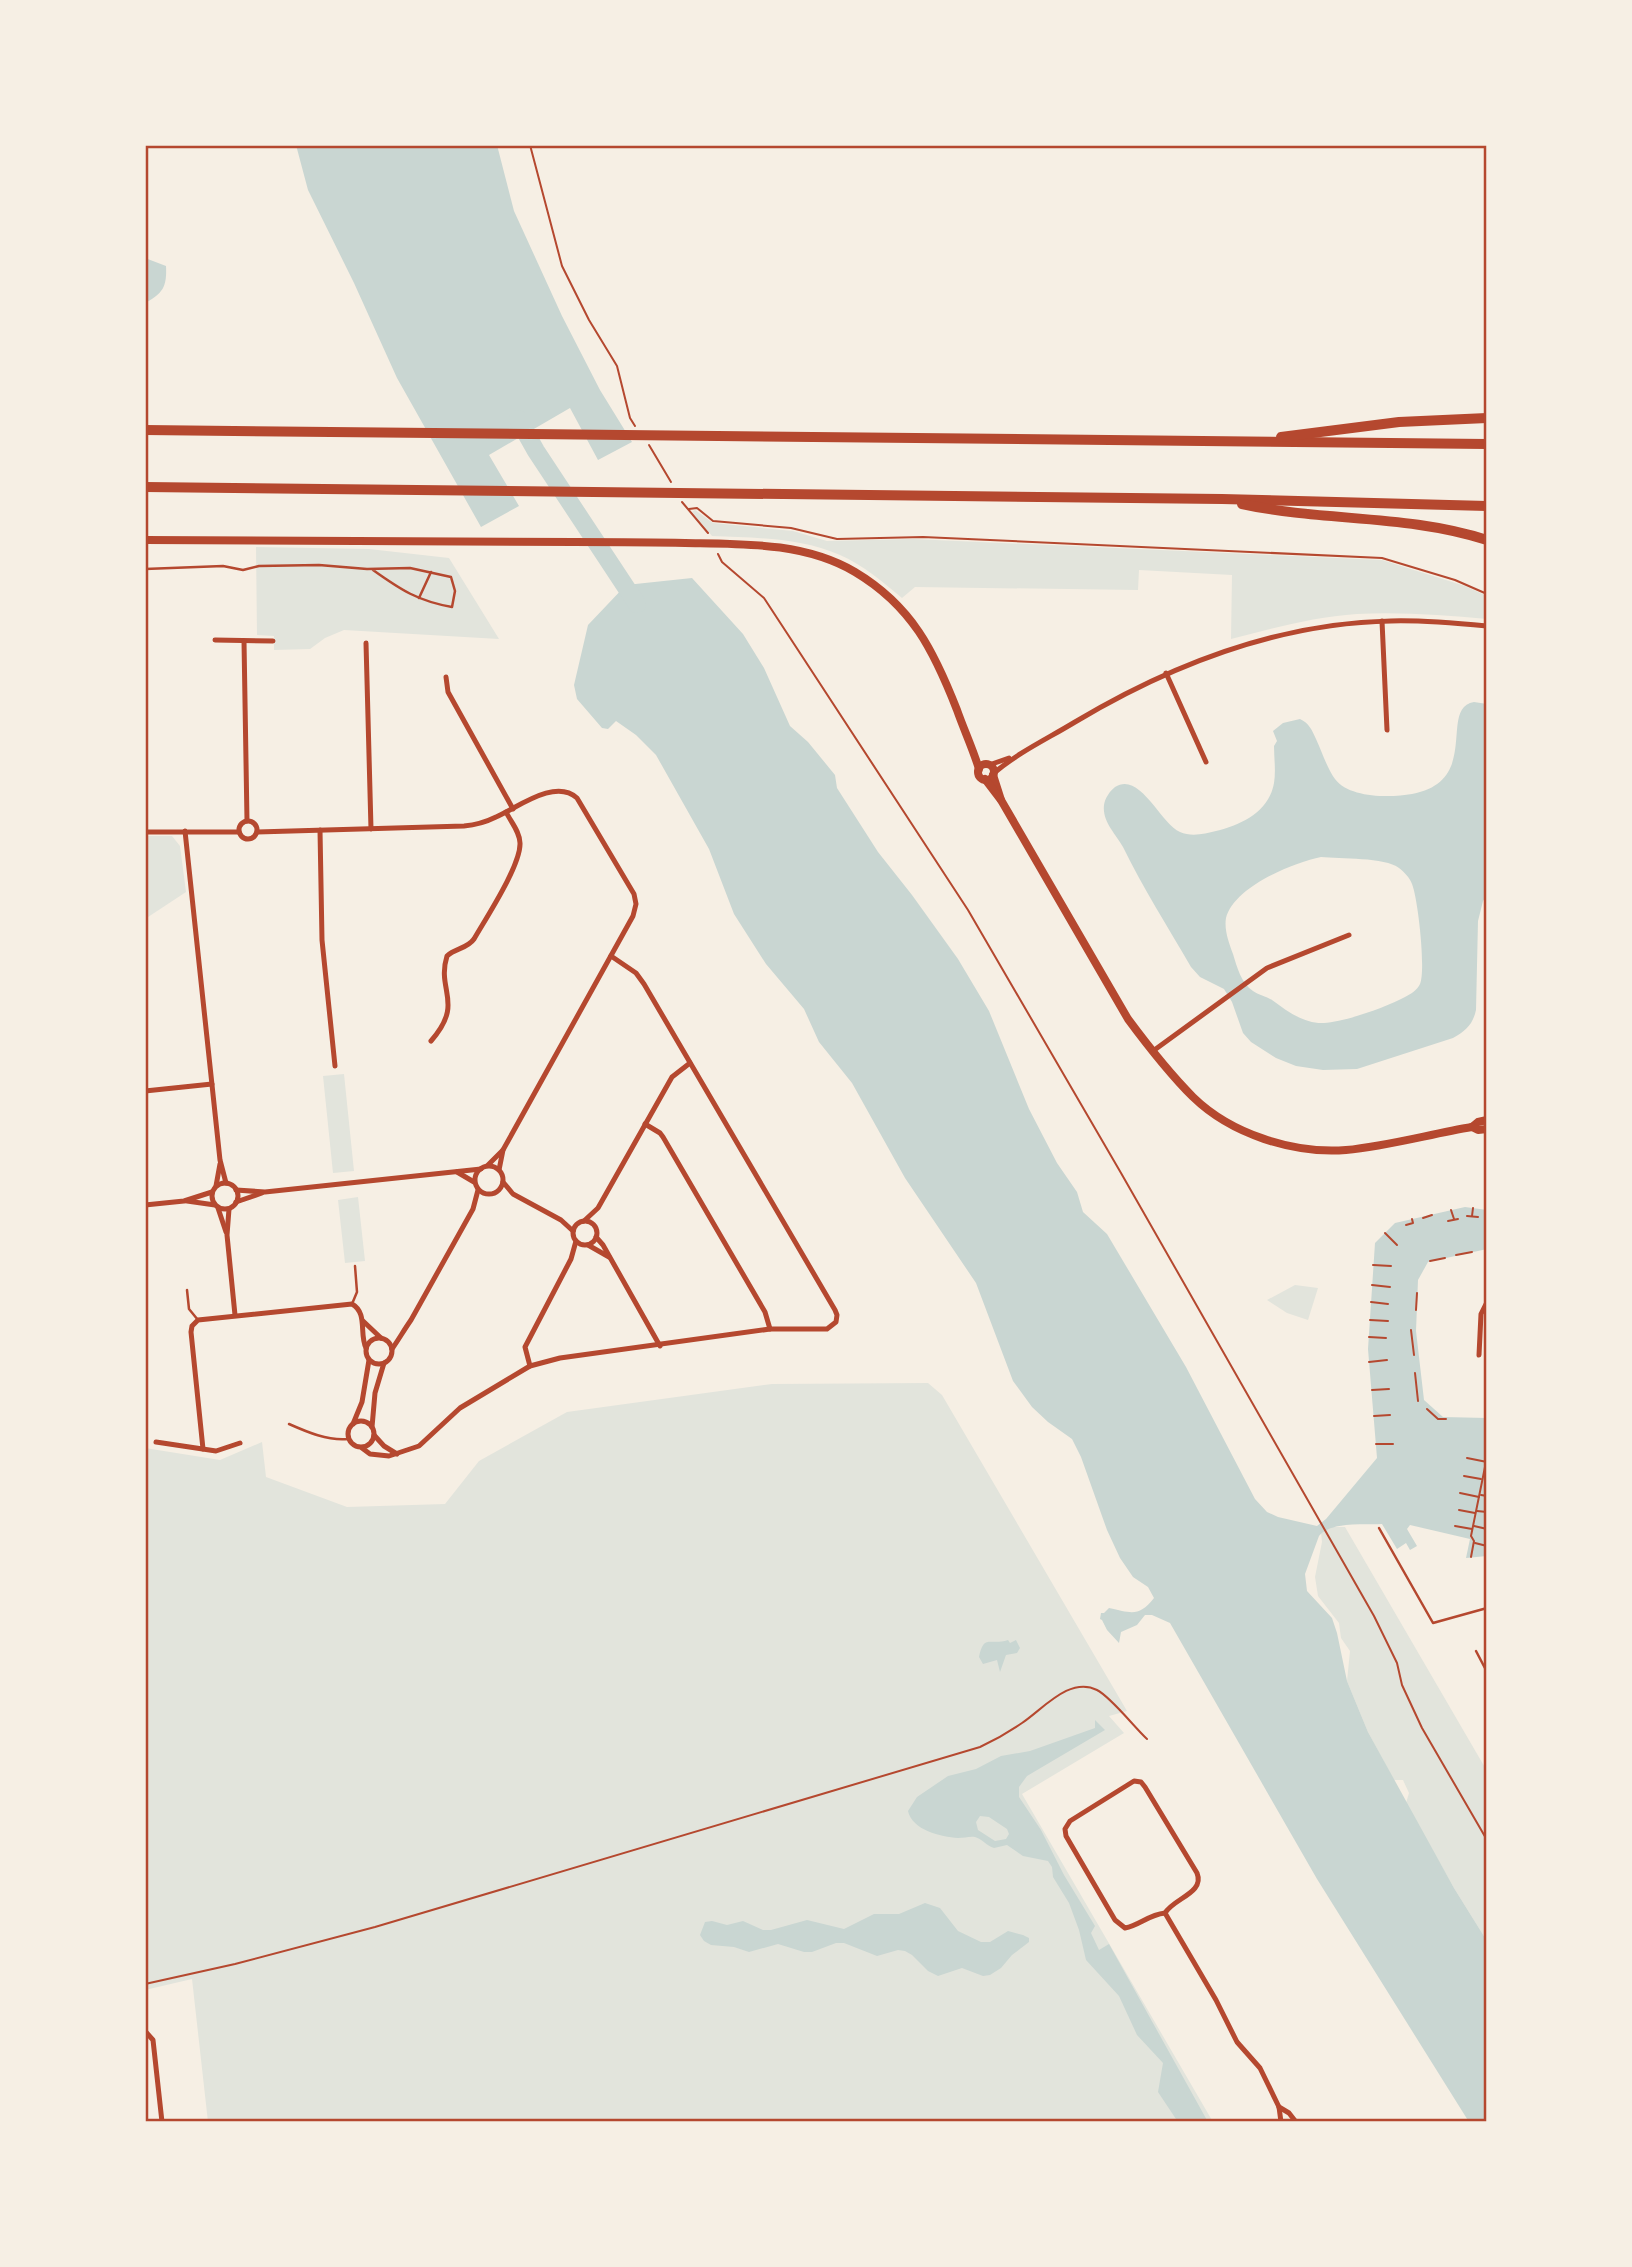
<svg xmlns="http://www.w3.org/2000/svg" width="1632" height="2267" font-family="Cabin,sans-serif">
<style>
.green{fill:#e2e4dc}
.water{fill:#c9d6d2;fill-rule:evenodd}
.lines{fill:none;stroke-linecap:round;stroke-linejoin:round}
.river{stroke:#c9d6d2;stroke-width:18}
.path{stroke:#b5482f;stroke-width:2}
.service{stroke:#b5482f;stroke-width:2.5}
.minor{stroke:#b5482f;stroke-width:5}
.secondary{stroke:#b5482f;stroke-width:8}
.motorway{stroke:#b5482f;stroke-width:10}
.neatline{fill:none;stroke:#b5482f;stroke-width:2.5}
</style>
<rect width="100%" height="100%" fill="#f6efe4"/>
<g class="green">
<path d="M695,510L713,523L793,531L827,541L913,539L1382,560L1465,586L1487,596V619C1444,615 1401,612 1357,614C1314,617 1273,628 1231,639L1232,575L1139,570L1138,590L915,587L902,598C883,582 863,565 840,555C799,537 755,538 712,536L692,512Z"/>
<polygon points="256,547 369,549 449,558 499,639 344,630 325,638 310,649 274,650 274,636 257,635"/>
<polygon points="145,836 172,836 180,846 186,892 145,919"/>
<polygon points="344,1074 354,1171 333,1173 323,1076"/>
<polygon points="358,1197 365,1261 345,1263 338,1200"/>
<polygon points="1295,1285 1318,1288 1308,1320 1287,1313 1267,1300"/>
<polygon points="928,1383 942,1395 1127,1711 1109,1716 1124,1733 1022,1794 1213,2122 208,2122 192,1979 145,1990 145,1448 220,1460 262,1442 266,1477 347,1507 445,1504 479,1461 567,1412 772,1384"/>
<polygon points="1329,1527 1345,1527 1487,1771 1487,1941 1454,1888 1406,1803 1409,1793 1403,1780 1394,1780 1368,1732 1347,1681 1350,1651 1341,1638 1339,1623 1318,1596 1315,1577 1322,1542 1321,1532"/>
</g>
<g class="water">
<polygon points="296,145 497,145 514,211 562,316 600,390 632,442 598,460 570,408 489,455 519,506 481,527 397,378 354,283 308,190"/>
<path d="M145,258L166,266C167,287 163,293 145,303Z"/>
<path d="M692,578L743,634L764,668L790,726L808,742L835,775L837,788L878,852L912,895L958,959L989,1011L1029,1109L1057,1163L1077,1192L1083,1212L1107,1234L1186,1367L1255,1499L1267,1512L1278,1517L1317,1526L1326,1519L1377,1458L1368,1349L1375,1243L1395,1223L1465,1207L1487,1210V1249L1428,1262L1418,1280L1416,1331L1424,1400L1443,1417L1487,1418V1556L1466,1558L1470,1539L1410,1525L1407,1529L1417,1546L1410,1550L1406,1543L1397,1549L1382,1524C1364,1525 1331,1521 1319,1536L1305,1574L1307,1591L1332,1618L1337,1633L1347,1681L1368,1732L1454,1888L1487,1941V2122H1469L1317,1879L1170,1623L1152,1615H1145L1137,1625L1121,1632L1119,1643L1107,1630L1102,1620L1100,1619L1101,1613H1104L1109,1608C1132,1613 1139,1617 1154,1598L1148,1587L1133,1577L1120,1558L1107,1530L1081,1457L1072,1439L1048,1422L1032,1407L1013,1381L976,1283L905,1178L852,1083L819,1042L804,1009L766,964L734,914L709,849L656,755L636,735L616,721L608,729L602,728L577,699L574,685L588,625L626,585Z"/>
<path d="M1474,702L1487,704V895L1483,901L1478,921L1476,1010C1473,1024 1466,1031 1453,1038L1357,1069L1323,1070L1296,1066L1276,1058L1251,1042L1243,1033L1232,1002L1224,989L1200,977L1191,967C1168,927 1143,888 1123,847C1116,834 1102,822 1104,805C1105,798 1110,791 1115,787C1140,771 1160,823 1180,832C1191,837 1205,834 1216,831C1241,825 1269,812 1274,783C1276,771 1274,758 1274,746L1277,741L1273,731L1283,723L1300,719C1309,723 1312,730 1316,739C1322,752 1327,768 1335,779C1349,798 1390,798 1412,794C1482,781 1438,708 1474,702ZM1321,857C1340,859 1385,857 1399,868C1404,872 1410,878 1412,884C1418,899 1426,970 1420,984C1417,990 1411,994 1405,997C1387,1007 1344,1022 1324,1023C1304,1024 1287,1011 1272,1000C1266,996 1258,995 1253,991C1241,983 1237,967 1233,954C1229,943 1224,930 1226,918C1234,887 1292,863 1321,857Z"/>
<path d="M1008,1640L1010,1643L1016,1640L1020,1648L1017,1653L1006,1655L1000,1672L997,1660L983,1664L979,1657C984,1633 990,1646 1008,1640Z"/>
<path d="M1095,1720L1105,1730L1027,1776L1019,1787V1797L1041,1830L1064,1875L1095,1926L1091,1933L1099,1950L1109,1944L1208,2122H1178L1158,2092L1163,2063L1137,2035L1119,1996L1086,1960L1079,1930L1069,1903L1053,1877L1052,1867L1048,1861L1023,1856L1007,1845L994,1848C987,1846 982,1839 975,1837C970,1836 964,1838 958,1838C941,1837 912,1830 908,1811L917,1797L948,1776L976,1769L1001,1756L1030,1751L1095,1728ZM980,1816L989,1817L1007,1829L1009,1834L1006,1839L995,1841L978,1830L976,1822Z"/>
<polygon points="925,1903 940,1908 958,1931 981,1942 990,1942 1008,1931 1023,1935 1029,1938 1029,1942 1012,1955 1001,1968 990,1975 983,1976 962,1968 938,1976 928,1971 912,1955 905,1951 898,1950 877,1956 844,1943 836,1943 812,1952 804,1952 778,1944 749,1952 734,1947 711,1945 704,1941 700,1935 705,1922 712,1921 727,1925 743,1921 763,1930 771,1930 807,1920 844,1929 874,1914 899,1914"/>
</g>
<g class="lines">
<polyline class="river" points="518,419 536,451 637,604"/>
<g class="path">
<polyline points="530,145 562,266 589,320 617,366 630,418 635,426"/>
<polyline points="649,445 671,482"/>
<polyline points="682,502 708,533"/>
<polyline points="689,509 697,508 713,521 791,528 837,539 923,537 1382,558 1455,580 1487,594"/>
<polyline points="718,554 722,562 764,598 968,910 1121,1173 1374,1616 1397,1663 1402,1685 1422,1728 1487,1840"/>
<polyline points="1451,1210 1454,1219"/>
<polyline points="1467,1216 1478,1217"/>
<polyline points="1472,1216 1473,1208"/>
<polyline points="1423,1218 1432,1215"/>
<polyline points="1485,1218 1487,1218"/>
<polyline points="1448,1221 1458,1219"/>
<polyline points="1406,1225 1413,1223 1412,1219"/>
<polyline points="1385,1233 1397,1245"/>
<polyline points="1456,1255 1472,1252"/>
<polyline points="1430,1261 1445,1258"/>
<polyline points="1373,1265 1391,1266"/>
<polyline points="1372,1285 1390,1287"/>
<polyline points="1371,1302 1388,1304"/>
<polyline points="1416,1310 1417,1293"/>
<polyline points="1370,1320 1388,1321"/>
<polyline points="1411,1330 1414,1355"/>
<polyline points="1369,1337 1386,1338"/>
<polyline points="1369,1362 1387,1360"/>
<polyline points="1415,1373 1418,1401"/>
<polyline points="1372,1390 1389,1389"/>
<polyline points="1427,1409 1438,1419 1446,1419"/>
<polyline points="1374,1416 1390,1415"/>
<polyline points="1376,1444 1393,1444"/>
<polyline points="1467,1458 1487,1462"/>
<polyline points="1464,1476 1481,1479"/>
<polyline points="1460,1493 1479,1497"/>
<polyline points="1481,1495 1487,1496"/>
<polyline points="1459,1510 1475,1513"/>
<polyline points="1477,1511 1487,1512"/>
<polyline points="1455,1526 1472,1529"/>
<polyline points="1474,1526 1487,1529"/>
<polyline points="1475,1543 1487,1546"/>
<polyline points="1471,1557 1474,1541 1471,1536 1486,1462"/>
<path d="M145,1984L235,1964L375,1927L980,1747C995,1740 1009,1732 1022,1723C1043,1709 1070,1676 1097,1690C1111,1697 1134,1727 1147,1739"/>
</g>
<g class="service">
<path d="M145,569L223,566L243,570L259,566L319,565L367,569L410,568L451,577L455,591L452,607C418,601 401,590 373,570"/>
<polyline points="419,598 431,572"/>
<polyline points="187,1290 189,1309 198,1320"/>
<polyline points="352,1304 357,1292 355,1266"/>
<path d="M289,1424C307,1432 328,1441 348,1439"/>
<polyline points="1379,1528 1433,1623 1487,1608"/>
<polyline points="1476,1651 1487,1672"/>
</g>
<g class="minor">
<polyline points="1382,621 1387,730"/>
<polyline points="215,640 273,641"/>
<polyline points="244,641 247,821"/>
<polyline points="366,643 371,829"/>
<polyline points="1166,673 1206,762"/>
<polyline points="446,677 448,692 513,809"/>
<polyline points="989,765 1009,758"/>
<path d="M994,773C1019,752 1047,739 1075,722C1172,664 1277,623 1391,621C1423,620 1455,623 1487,626"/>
<circle cx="248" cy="830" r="9"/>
<polyline points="320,830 322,940 335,1066"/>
<polyline points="185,831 220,1160 226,1183"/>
<polyline points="145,832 239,832"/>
<path d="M257,832L464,826C475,825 486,822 496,817C517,808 555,778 577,798L634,894L636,904L633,916L503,1150L499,1170"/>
<path d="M431,1041C465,1002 436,991 447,956C455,948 467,949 474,939C486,918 521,865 520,843C520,832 511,822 506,812"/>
<polyline points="1153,1051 1267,968 1349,935"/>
<polyline points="145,1091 212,1084"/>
<polyline points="645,1124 660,1133 663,1137 765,1312 770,1329"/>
<polyline points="488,1165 503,1150"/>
<circle cx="489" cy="1180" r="14"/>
<polyline points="457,1172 474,1182"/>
<polyline points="503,1182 513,1194 561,1220 573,1231"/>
<circle cx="225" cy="1196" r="13"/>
<polyline points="216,1186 220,1164"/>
<polyline points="236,1190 265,1192 481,1169"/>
<polyline points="187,1201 215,1205"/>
<polyline points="236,1202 262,1193"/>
<polyline points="145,1205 184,1201 212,1192"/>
<polyline points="218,1208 226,1232"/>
<polyline points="229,1209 227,1235 235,1315"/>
<polyline points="584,1221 598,1208 672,1077 690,1063"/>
<circle cx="585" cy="1233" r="12"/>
<polyline points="596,1237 603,1245 660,1346"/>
<polyline points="588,1245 609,1257"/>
<polyline points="363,1321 381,1338"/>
<circle cx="379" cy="1351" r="13"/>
<path d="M392,1349C399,1339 404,1330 411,1320L473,1209L478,1190"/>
<polyline points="1479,1355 1481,1314 1487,1302"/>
<polyline points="530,1366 525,1347 571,1259 576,1241"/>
<circle cx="361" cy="1434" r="13"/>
<polyline points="353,1424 362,1402 369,1360"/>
<polyline points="372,1427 375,1393 384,1363"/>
<polyline points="374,1435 384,1446 397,1454"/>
<polyline points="156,1442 216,1451 240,1443"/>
<polyline points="362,1448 370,1454 389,1456 419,1446 460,1408 530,1366 560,1358 770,1329 827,1329 836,1322 837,1315 835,1310 644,984 636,973 611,956"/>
<path d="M203,1449L191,1332L192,1326L198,1320L352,1304C368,1313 359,1334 366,1348"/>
<path d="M1134,1781L1141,1782L1145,1787L1197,1873C1205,1893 1174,1898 1165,1913C1148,1915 1140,1925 1125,1928L1115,1920L1066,1836L1065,1829L1070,1821Z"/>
<polyline points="1165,1913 1216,2000 1237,2042 1260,2068 1279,2107 1281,2122"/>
<polyline points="145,2031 153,2040 162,2122"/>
<polyline points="1279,2107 1289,2113 1296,2122"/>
</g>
<g class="secondary">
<path d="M145,540C288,540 431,540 574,542C611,542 648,542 685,543C743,544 804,542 855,572C912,606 934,651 957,710C964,730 973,749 979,769"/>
<circle cx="986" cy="772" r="8"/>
<polyline points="993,775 1001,800"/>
<path d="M985,779L1001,800L1128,1019C1148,1046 1169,1073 1193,1097C1231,1134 1293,1154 1346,1150C1388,1146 1430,1134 1472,1127L1478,1122L1487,1120"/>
<polyline points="1472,1127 1478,1130 1487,1129"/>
</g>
<g class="motorway">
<polyline points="145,430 1487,444"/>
<polyline points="1281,437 1399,422 1487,418"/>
<polyline points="145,487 1222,499 1487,506"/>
<path d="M1242,504C1323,522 1407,514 1487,540"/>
</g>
</g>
<rect width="1632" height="2267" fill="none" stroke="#f6efe4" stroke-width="294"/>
<rect x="147" y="147" width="1338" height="1973" class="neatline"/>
</svg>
